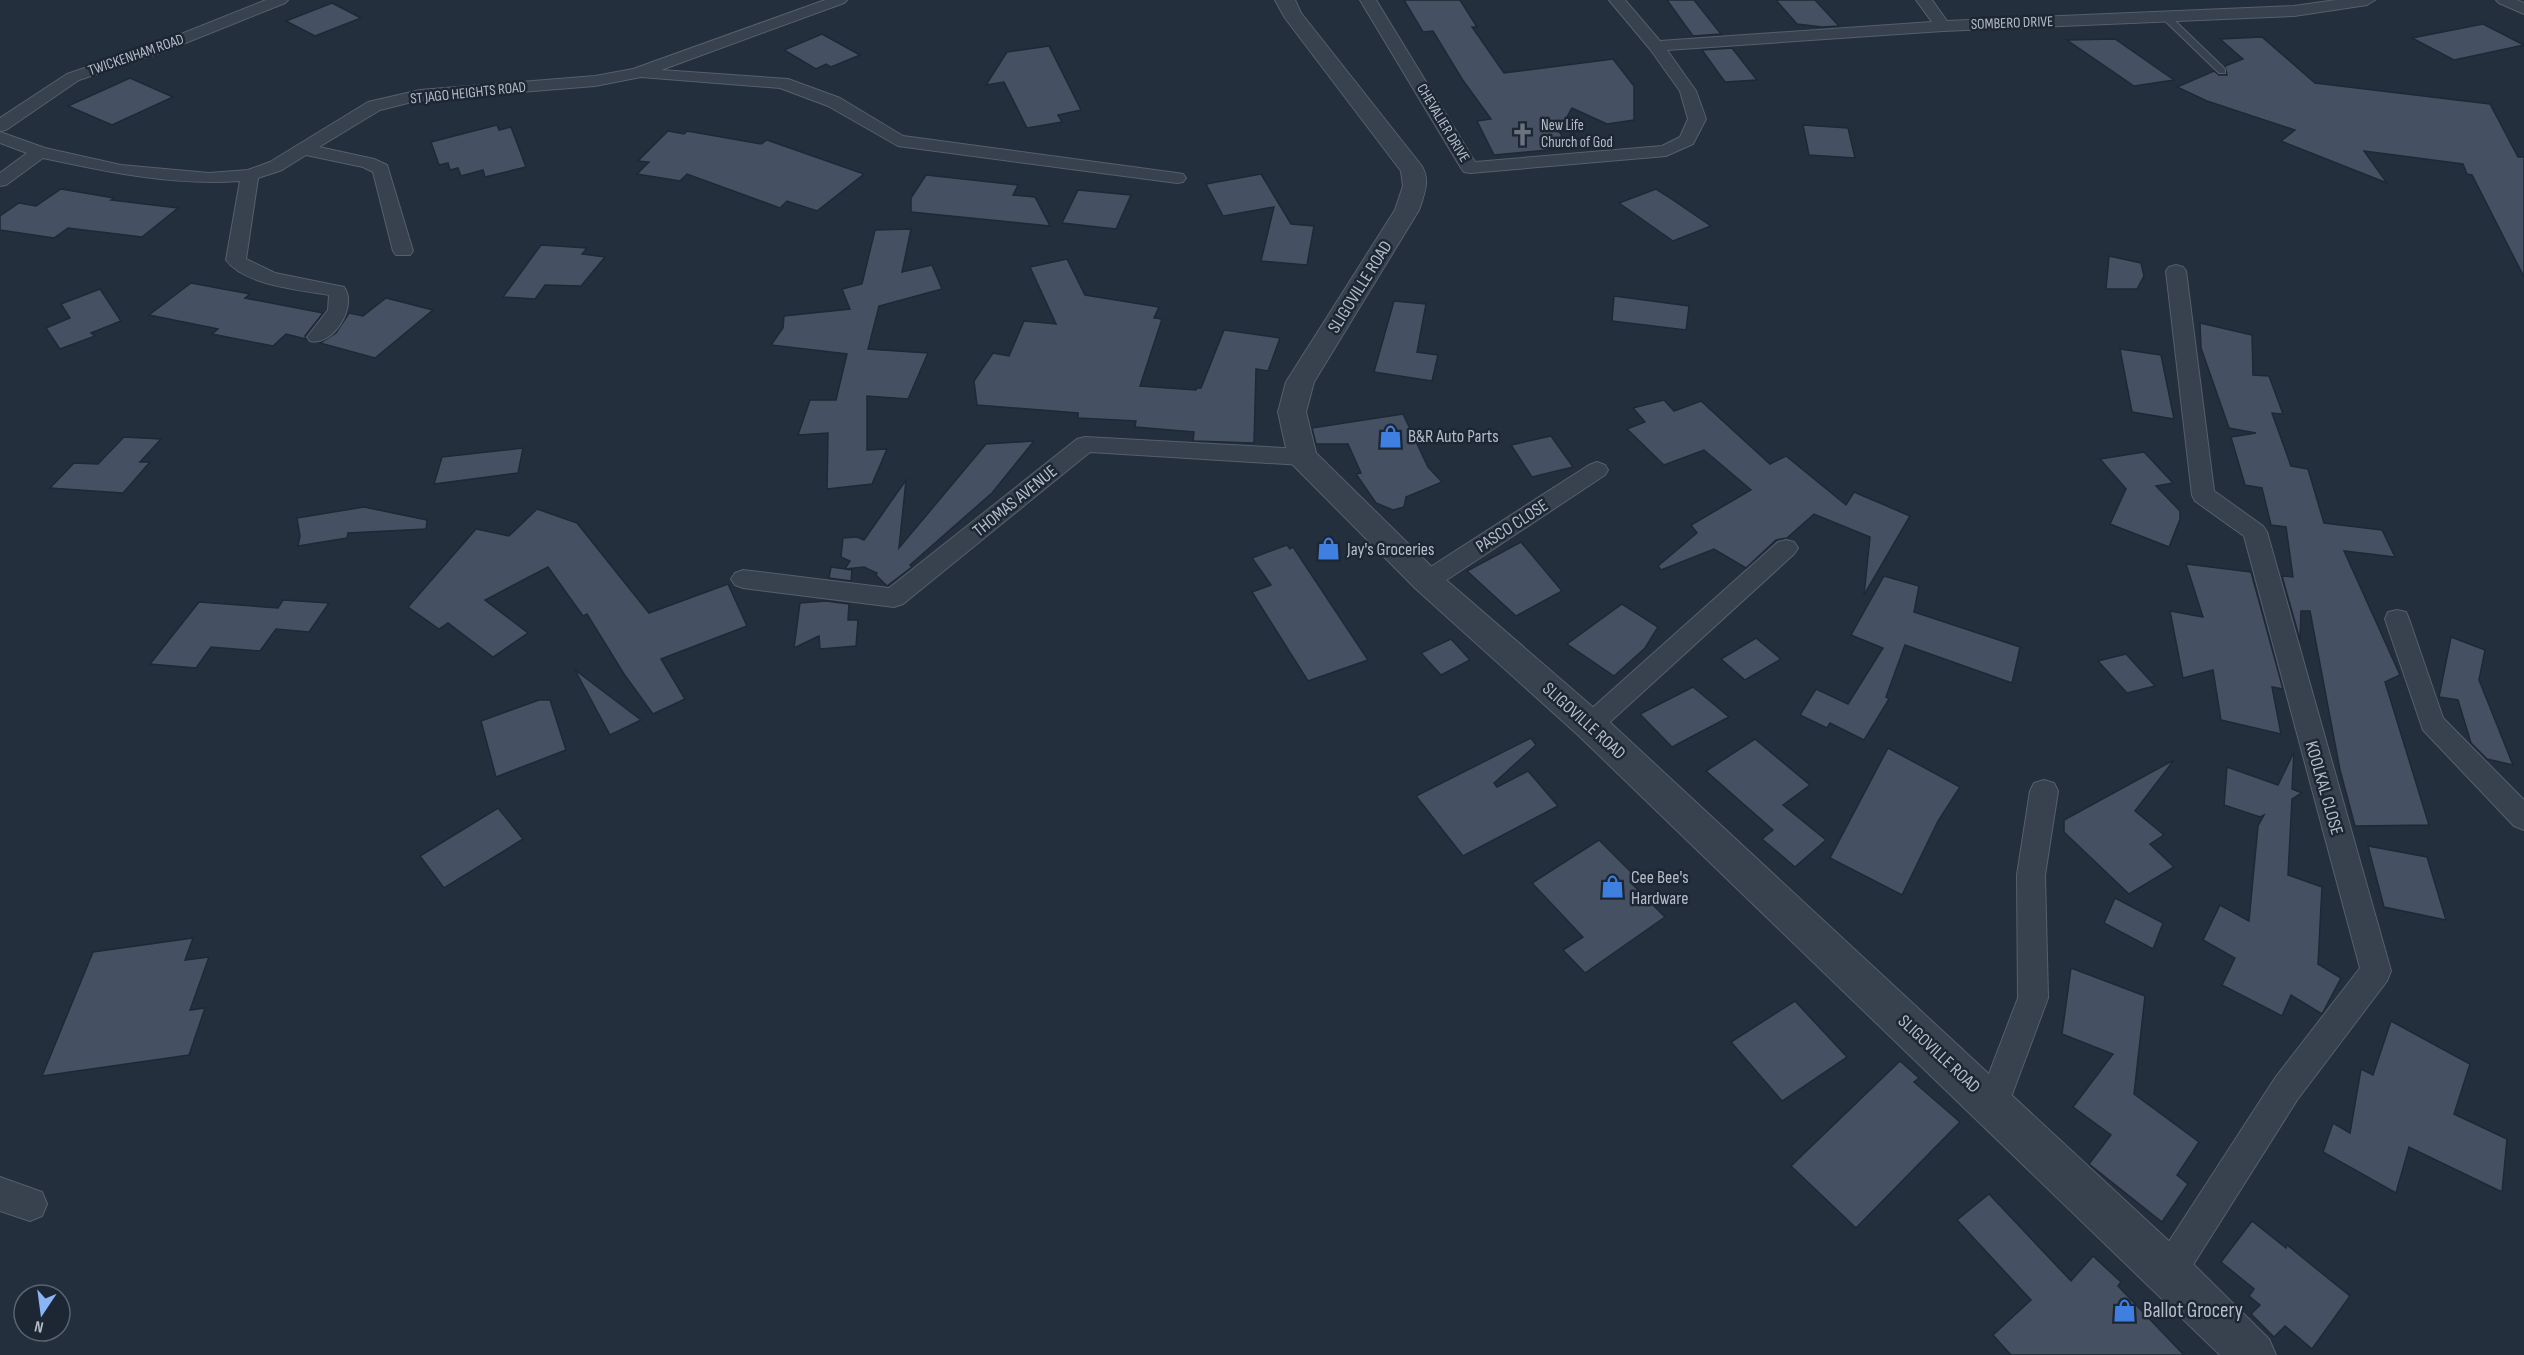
<svg xmlns="http://www.w3.org/2000/svg" width="2524" height="1355" font-family="'Sofia Sans Condensed',sans-serif">
<style>
.building{fill:#455162;stroke:#1f2835;stroke-width:1.5}
.lines{fill:none;stroke-linecap:round;stroke-linejoin:round}
.service-casing{stroke:#565f6c;stroke-width:2}
.minor-casing{stroke:#565f6c;stroke-width:2}
.tertiary-casing{stroke:#565f6c;stroke-width:2}
.service{fill:#38414e;fill-rule:evenodd}
.minor{fill:#38414e;fill-rule:evenodd}
.tertiary{fill:#38414e;fill-rule:evenodd}
.labels{text-anchor:middle;dominant-baseline:central;stroke-width:5;stroke-linejoin:round;paint-order:stroke}
.far-street-label{font-size:15px;fill:#b4bcc9;stroke:#1d2633}
.far-poi-label{font-size:15px;fill:#b4bcc9;stroke:#1d2633;text-anchor:start}
.street-label{font-size:18px;fill:#b4bcc9;stroke:#1d2633}
.poi-label{font-size:18px;fill:#b4bcc9;stroke:#1d2633;text-anchor:start}
.near-poi-label{font-size:21px;fill:#b4bcc9;stroke:#1d2633;text-anchor:start}
</style>
<rect width="100%" height="100%" fill="#242f3e"/>
<g class="building">
<polygon points="1404,0 1460,0 1477,27 1472,27 1504,73 1613,59 1634,86 1634,120 1607,124 1572,108 1559,131 1569,148 1494,155 1477,121 1491,119 1462,79 1433,31 1423,32"/>
<polygon points="1667,0 1694,0 1721,34 1693,36"/>
<polygon points="1776,0 1815,0 1839,26 1822,27 1797,24"/>
<polygon points="332,3 361,18 315,36 286,21"/>
<polygon points="2483,24 2524,45 2454,60 2412,38"/>
<polygon points="822,34 860,55 831,67 826,64 816,69 784,50"/>
<polygon points="2262,37 2315,83 2490,104 2518,157 2524,157 2524,277 2472,175 2467,174 2463,164 2364,151 2387,183 2281,141 2295,130 2207,101 2177,87 2214,71 2219,75 2227,75 2225,66 2243,59 2220,39"/>
<polygon points="2115,39 2174,80 2134,86 2067,40"/>
<polygon points="1049,46 1081,110 1058,115 1062,122 1027,128 1004,82 986,85 1007,52"/>
<polygon points="1732,48 1757,80 1725,82 1702,50"/>
<polygon points="130,78 173,97 112,125 68,106"/>
<polygon points="497,125 499,130 511,127 526,167 485,177 483,170 461,176 458,168 450,170 448,163 439,165 431,142"/>
<polygon points="1803,125 1848,128 1855,158 1809,155"/>
<polygon points="668,131 684,134 687,131 761,144 767,140 864,174 817,211 787,201 780,208 687,174 680,181 637,174 649,162 638,161"/>
<polygon points="1261,174 1291,224 1314,226 1307,265 1261,261 1274,207 1223,216 1206,184"/>
<polygon points="926,175 1018,185 1013,195 1035,197 1050,226 911,212 911,198"/>
<polygon points="61,189 114,198 111,200 178,208 142,237 68,228 54,238 0,230 0,216 19,203 36,206"/>
<polygon points="1656,189 1667,196 1711,226 1673,241 1619,203"/>
<polygon points="1078,190 1131,195 1116,229 1062,223"/>
<polygon points="911,229 902,272 932,265 942,289 879,306 868,349 928,353 908,399 867,396 867,450 887,449 872,484 827,489 828,433 798,435 810,400 836,400 847,354 771,345 783,328 784,316 850,309 842,289 862,284 875,230"/>
<polygon points="541,245 587,248 582,254 605,257 581,286 545,285 535,299 503,297"/>
<polygon points="2109,256 2141,263 2144,276 2137,289 2106,289"/>
<polygon points="1067,259 1085,295 1159,307 1154,318 1162,319 1140,386 1196,390 1197,388 1201,388 1224,330 1280,338 1268,371 1256,369 1254,443 1193,441 1194,432 1135,427 1136,421 1078,418 1078,413 977,405 974,381 993,353 1009,356 1024,321 1056,324 1030,267"/>
<polygon points="191,283 250,294 245,298 323,313 305,336 306,339 286,334 273,346 212,334 218,329 149,315"/>
<polygon points="100,289 121,321 91,333 95,336 60,349 46,328 70,318 61,304"/>
<polygon points="1614,296 1689,306 1686,330 1612,321"/>
<polygon points="386,298 433,310 375,358 320,343 336,333 349,313 363,316"/>
<polygon points="1394,301 1426,304 1417,352 1438,355 1432,381 1374,372"/>
<polygon points="2200,323 2252,335 2253,375 2269,376 2283,414 2272,413 2291,466 2308,469 2324,523 2382,530 2395,557 2344,551 2400,675 2385,682 2429,825 2355,826 2340,770 2310,611 2301,611 2300,640 2282,576 2293,577 2286,527 2271,525 2262,488 2245,485 2231,437 2256,433 2229,428 2201,348"/>
<polygon points="2120,349 2161,355 2174,419 2132,412"/>
<polygon points="1664,400 1674,411 1701,401 1770,464 1786,456 1846,505 1854,492 1910,516 1864,595 1870,537 1814,514 1787,538 1776,540 1746,568 1714,549 1661,570 1658,566 1697,533 1691,525 1751,490 1704,450 1664,465 1627,429 1645,422 1633,408"/>
<polygon points="1403,414 1428,467 1442,482 1406,497 1404,507 1393,510 1376,503 1356,474 1361,473 1348,444 1316,444 1312,428"/>
<polygon points="1551,436 1573,467 1532,477 1511,445"/>
<polygon points="124,437 161,439 140,462 150,462 123,493 50,488 74,463 98,464"/>
<polygon points="1034,441 992,493 910,565 912,567 887,586 876,575 877,573 864,567 845,569 852,570 851,581 829,578 831,567 845,569 850,561 841,557 843,538 857,537 864,540 906,480 899,548 986,444"/>
<polygon points="523,448 518,473 434,484 442,457"/>
<polygon points="2144,452 2173,483 2156,486 2180,511 2180,519 2169,547 2110,524 2126,489 2100,459"/>
<polygon points="364,507 427,520 426,529 348,533 347,538 298,546 300,536 297,518"/>
<polygon points="537,509 577,523 649,613 728,584 747,626 661,659 685,699 653,714 624,674 587,614 583,616 548,567 485,600 528,633 493,657 448,623 439,629 408,607 476,529 509,536"/>
<polygon points="1521,542 1562,591 1516,616 1467,571"/>
<polygon points="1287,545 1290,549 1293,547 1368,660 1308,681 1252,592 1271,585 1252,558"/>
<polygon points="2186,564 2251,572 2283,689 2272,687 2281,734 2221,720 2213,670 2183,678 2170,611 2203,617"/>
<polygon points="1884,576 1919,586 1914,612 2020,647 2012,683 1905,645 1886,697 1889,699 1864,740 1830,723 1827,728 1800,715 1816,689 1848,704 1883,648 1851,635"/>
<polygon points="283,600 329,603 309,632 276,629 260,651 211,647 196,668 150,664 199,602 278,608"/>
<polygon points="826,601 849,604 848,620 858,620 856,646 820,649 819,636 794,648 800,603"/>
<polygon points="1622,604 1658,627 1645,648 1614,676 1567,644"/>
<polygon points="2451,637 2485,650 2479,680 2513,765 2487,759 2471,743 2458,700 2439,697"/>
<polygon points="1756,638 1781,659 1745,680 1721,659"/>
<polygon points="1451,639 1470,660 1441,675 1421,653"/>
<polygon points="2126,654 2155,686 2127,693 2098,661"/>
<polygon points="575,670 641,720 610,735"/>
<polygon points="1693,687 1729,717 1672,747 1640,714"/>
<polygon points="539,700 550,700 566,750 496,777 481,721"/>
<polygon points="1531,738 1536,745 1494,783 1497,787 1528,771 1558,806 1463,856 1416,796"/>
<polygon points="1755,739 1810,785 1783,805 1826,840 1795,867 1762,839 1773,830 1706,771"/>
<polygon points="1888,748 1960,787 1938,821 1902,895 1830,858"/>
<polygon points="2294,752 2292,789 2302,793 2292,799 2288,875 2322,887 2318,964 2341,978 2322,1014 2291,995 2282,1016 2222,985 2235,958 2203,940 2220,905 2249,921 2258,826 2264,815 2260,817 2224,805 2227,767 2278,785"/>
<polygon points="2174,760 2135,811 2164,835 2150,844 2174,867 2129,894 2064,832 2064,820"/>
<polygon points="498,808 523,839 444,888 420,856"/>
<polygon points="1599,840 1637,878 1630,882 1665,917 1585,973 1563,950 1583,937 1532,883"/>
<polygon points="2368,846 2427,857 2446,920 2384,907"/>
<polygon points="2115,898 2163,923 2153,949 2104,923"/>
<polygon points="193,938 185,960 209,957 190,1010 205,1008 189,1055 42,1076 93,952"/>
<polygon points="2071,968 2145,996 2134,1094 2199,1142 2177,1175 2188,1184 2162,1222 2089,1164 2111,1135 2073,1107 2113,1054 2062,1034"/>
<polygon points="1795,1001 1847,1057 1782,1101 1731,1042"/>
<polygon points="2391,1021 2470,1064 2454,1114 2507,1139 2502,1192 2409,1147 2396,1193 2323,1152 2333,1123 2350,1133 2361,1069 2373,1075"/>
<polygon points="1900,1061 1919,1078 1914,1082 1960,1122 1856,1228 1791,1166"/>
<polygon points="1989,1194 2071,1281 2093,1256 2121,1282 2118,1286 2184,1355 2011,1355 1993,1335 2031,1300 1957,1220"/>
<polygon points="2252,1221 2286,1248 2287,1245 2350,1296 2312,1349 2285,1326 2274,1337 2251,1314 2260,1305 2249,1296 2254,1289 2221,1262"/>
</g>
<g class="lines">
<defs>
<polygon id="service" points="2162,14 2168,14 2225,69 2225,73 2219,73 2162,18"/>
<g id="minor">
<polygon points="266,0 288,0 285,3 168,50 79,80 6,130 0,131 0,118 67,74 156,44"/>
<path d="M825,0H847L844,3L661,70L788,79L840,98L903,136L1177,173L1183,174L1186,178L1183,182L1177,183L898,146L828,106L780,88L641,77L595,86L420,100L380,110L319,147L374,159L387,165L413,251L410,255H396L393,251L373,172L363,167L306,155L282,170L258,178L246,259L275,273L344,287C358,306 333,347 310,341L307,337L328,310L329,295C300,290 244,285 226,260L240,181C173,186 108,172 43,158L6,185L0,186V173L27,153L0,143V132L45,148L121,165L209,173L248,170L270,162L368,102L420,90L595,76L633,69Z"/>
<polygon points="1360,0 1376,0 1475,162 1662,146 1680,137 1688,119 1680,91 1650,49 1609,0 1625,0 1660,41 1932,22 1916,0 1932,0 1947,21 2294,6 2336,0 2375,0 2367,5 2294,16 1943,31 1667,50 1696,91 1706,119 1693,144 1666,156 1470,173 1464,172 1461,168"/>
<polygon points="2496,0 2517,0 2524,3 2524,14 2499,3"/>
<polygon points="2176,265 2183,267 2186,271 2214,491 2263,526 2267,532 2391,971 2387,981 2297,1100 2181,1284 2169,1289 2157,1284 2152,1272 2157,1260 2275,1078 2360,968 2244,536 2195,501 2192,495 2166,271 2169,267"/>
<polygon points="1085,437 1302,449 1310,452 1313,457 1310,462 1302,465 1090,452 903,604 894,607 743,588 735,585 731,579 735,573 743,570 889,588 1077,439"/>
<polygon points="1597,462 1605,465 1608,470 1605,475 1436,587 1427,590 1418,587 1415,581 1418,575 1589,465"/>
<polygon points="1786,540 1794,542 1798,548 1794,554 1599,732 1590,735 1581,732 1577,725 1581,718 1778,542"/>
<polygon points="2397,610 2406,612 2409,619 2443,718 2524,800 2524,830 2514,826 2423,730 2385,619 2388,612"/>
<polygon points="2044,780 2054,783 2058,791 2045,875 2048,998 2004,1116 1993,1121 1982,1116 1977,1105 2018,998 2017,875 2030,791 2034,783"/>
<polygon points="0,1177 42,1192 47,1204 42,1216 30,1221 0,1211"/>
</g>
<path id="tertiary" d="M1275,0H1295L1301,13L1421,165C1431,179 1424,195 1419,210L1314,382L1306,412L1316,453L1438,573L1602,715L2185,1256L2269,1339L2276,1355H2220L1578,735L1416,589L1292,464L1288,457L1278,412L1286,382L1395,210L1403,186L1401,171L1285,18Z"/>
</defs>
<use href="#service" class="service-casing"/>
<use href="#minor" class="minor-casing"/>
<use href="#tertiary" class="tertiary-casing"/>
<use href="#service" class="service"/>
<use href="#minor" class="minor"/>
<use href="#tertiary" class="tertiary"/>
</g>
<defs>
<symbol id="church-bare" viewBox="-9 -9 18 18"><path d="M-1.2-6h2.4v3.5h3.3v2.4h-3.3V6h-2.4V-.1h-3.3v-2.4h3.3Z" fill="#6b7280" stroke="#1d2633" stroke-width="2.5" paint-order="stroke"/></symbol>
<symbol id="shop-bare" viewBox="-9 -9 18 18"><path d="M-5-2.5h2.3a2.7 3.5 0 0 1 5.4 0H5L5.5 6h-11ZM-1.5-2.5h3a1.5 2.3 0 0 0-3 0Z" fill="#3f7fe0" stroke="#1d2633" stroke-width="2.5" paint-order="stroke"/></symbol>
</defs>
<g fill-rule="evenodd">
<use href="#church-bare" x="1506" y="118" width="33" height="33"/>
<use href="#shop-bare" x="1374" y="420" width="33" height="33"/>
<use href="#shop-bare" x="1312" y="532" width="33" height="33"/>
<use href="#shop-bare" x="1596" y="870" width="33" height="33"/>
<use href="#shop-bare" x="2108" y="1294" width="33" height="33"/>
</g>
<g class="labels">
<g class="far-street-label">
<text transform="translate(2012 23) rotate(-2)">SOMBERO DRIVE</text>
<text transform="translate(136 55) rotate(-19)">TWICKENHAM ROAD</text>
<text transform="translate(468 93) rotate(-6)">ST JAGO HEIGHTS ROAD</text>
<text transform="translate(1443 123) rotate(59)">CHEVALIER DRIVE</text>
</g>
<g class="far-poi-label">
<text x="1541" y="125">New Life<tspan x="1541" dy="17">Church of God</tspan></text>
</g>
<g class="street-label">
<text transform="translate(1360 287) rotate(-58)">SLIGOVILLE ROAD</text>
<text transform="translate(1015 501) rotate(-39)">THOMAS AVENUE</text>
<text transform="translate(1512 526) rotate(-33)">PASCO CLOSE</text>
<text transform="translate(1584 721) rotate(42)">SLIGOVILLE ROAD</text>
<text transform="translate(2324 788) rotate(74)">KOOLKAL CLOSE</text>
<text transform="translate(1939 1054) rotate(43)">SLIGOVILLE ROAD</text>
</g>
<g class="poi-label">
<text x="1408" y="436">B&amp;R Auto Parts</text>
<text x="1347" y="549">Jay's Groceries</text>
<text x="1631" y="877">Cee Bee's<tspan x="1631" dy="21">Hardware</tspan></text>
</g>
<g class="near-poi-label">
<text x="2143" y="1310">Ballot Grocery</text>
</g>
</g>
<g transform="translate(42 1313) rotate(193)"><circle r="28" fill="#1d2633" stroke="#59626f" stroke-width="1.5"/>
<path d="M0-4.5L10 22L0 15L-10 22Z" fill="#8ab4f8"/>
<text y="-9" font-size="16" font-weight="bold" text-anchor="middle" fill="#b4bcc9">N</text>
</g>
</svg>
